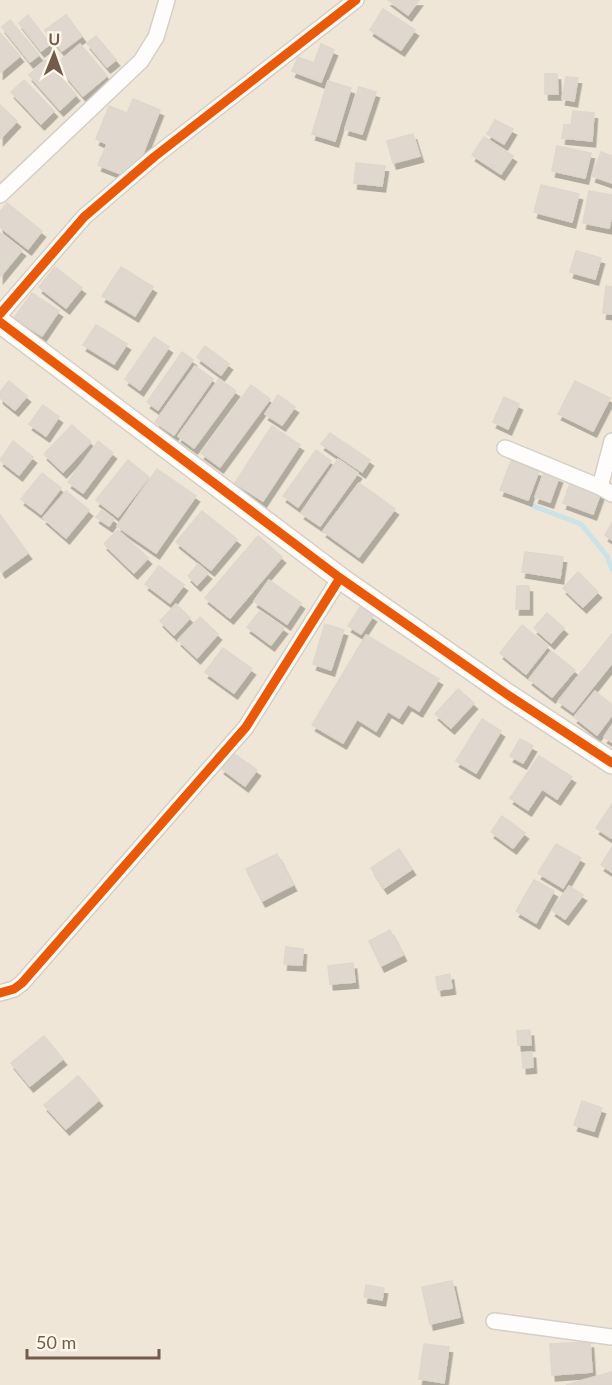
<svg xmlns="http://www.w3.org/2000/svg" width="612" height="1385" font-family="Lato,sans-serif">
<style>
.residential{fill:#efe6d7}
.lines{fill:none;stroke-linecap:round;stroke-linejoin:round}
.stream{stroke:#cce2e6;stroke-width:5}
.building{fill:#e0d8cf;stroke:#dfd6cc;stroke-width:1.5;filter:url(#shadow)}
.street-casing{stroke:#d4cfc7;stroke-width:18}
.secondary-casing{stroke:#d4cec5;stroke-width:24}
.street{stroke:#fefdfc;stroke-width:15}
.secondary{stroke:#fefdfc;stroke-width:21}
.cycleway-casing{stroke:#fef8eb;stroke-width:13}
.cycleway{stroke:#e8590c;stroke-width:9}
</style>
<defs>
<filter id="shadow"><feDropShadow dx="3.5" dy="6" stdDeviation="0" flood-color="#0004"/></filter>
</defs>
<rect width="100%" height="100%" fill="#f6f2ea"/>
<rect class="residential" x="0" y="0" width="612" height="1385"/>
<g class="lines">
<polyline class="stream" points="533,506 581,524 607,556 612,569"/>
</g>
<g class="building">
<polygon points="388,0 419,0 408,15"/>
<polygon points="383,9 415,30 401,50 370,30"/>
<polygon points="28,15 50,44 41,51 19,23"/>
<polygon points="66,15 82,36 62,51 45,30"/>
<polygon points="10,20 39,55 30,62 2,27"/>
<polygon points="0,33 20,56 0,73"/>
<polygon points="96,36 116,60 107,67 87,43"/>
<polygon points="80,44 107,76 83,96 56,64"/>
<polygon points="321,44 334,50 321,82 292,71 298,57 314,63"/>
<polygon points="45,60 76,95 60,110 29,75"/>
<polygon points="545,74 557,74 558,94 545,94"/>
<polygon points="566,77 578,78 574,101 562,99"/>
<polygon points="24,80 54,111 41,124 11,92"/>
<polygon points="328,81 351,88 335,141 312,134"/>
<polygon points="359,87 376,92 362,134 345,129"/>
<polygon points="133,99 160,110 137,169 130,166 126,176 98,165 107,144 96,139 109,106 127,113"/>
<polygon points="0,105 17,121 0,139"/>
<polygon points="573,111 594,113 592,141 562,138 564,125 571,125"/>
<polygon points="495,120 513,129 504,144 487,134"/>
<polygon points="413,134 420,156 393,163 387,141"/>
<polygon points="484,137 513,156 501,174 472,155"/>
<polygon points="557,146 591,153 585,178 552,171"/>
<polygon points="601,152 612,156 612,183 592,176"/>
<polygon points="356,163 385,166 382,186 354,183"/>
<polygon points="541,185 579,194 572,222 534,212"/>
<polygon points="589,191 612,195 612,214 609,228 583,223"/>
<polygon points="7,203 42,231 28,249 0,227 0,212"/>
<polygon points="0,233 22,250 0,277"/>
<polygon points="576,251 601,258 595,279 570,272"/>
<polygon points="55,267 82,288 66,308 39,287"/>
<polygon points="121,267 153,287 135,316 102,296"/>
<polygon points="606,286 612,287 612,314 603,313"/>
<polygon points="32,293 59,311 42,336 14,318"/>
<polygon points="96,325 127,344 114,364 83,345"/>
<polygon points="154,337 169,347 140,390 125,379"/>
<polygon points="205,346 229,364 221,375 197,357"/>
<polygon points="182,352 193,360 158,410 147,402"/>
<polygon points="195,366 213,379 174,435 155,422"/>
<polygon points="219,379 236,391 194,448 178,436"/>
<polygon points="9,381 27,396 15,410 0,398 0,392"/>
<polygon points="575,381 610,398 593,431 558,414"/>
<polygon points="251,385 270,399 220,467 201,453"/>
<polygon points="278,395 295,407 282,425 265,414"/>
<polygon points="504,397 519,404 508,429 493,422"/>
<polygon points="43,405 59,417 46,436 29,424"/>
<polygon points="72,425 91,442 63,472 44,454"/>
<polygon points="272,426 300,445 263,501 235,483"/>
<polygon points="330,433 370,460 362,472 321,444"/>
<polygon points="13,441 33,457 19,475 0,460"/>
<polygon points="98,441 113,453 83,493 68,482"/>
<polygon points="316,450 331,461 298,507 283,496"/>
<polygon points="338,459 358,473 320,526 301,513"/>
<polygon points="128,460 149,477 118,517 96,500"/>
<polygon points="511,461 539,471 528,500 500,490"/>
<polygon points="157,469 196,496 156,553 117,526"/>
<polygon points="544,472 559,477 550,502 535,497"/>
<polygon points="42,473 61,488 41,514 21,499"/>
<polygon points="571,481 601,492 593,514 563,503"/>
<polygon points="359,483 395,509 359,557 323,531"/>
<polygon points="66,491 89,510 66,538 43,518"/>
<polygon points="102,510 114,519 109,526 96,517"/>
<polygon points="202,511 237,539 211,570 176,542"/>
<polygon points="0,515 28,553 2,572 0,569"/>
<polygon points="612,523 612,540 605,535"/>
<polygon points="118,530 148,558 134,573 104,544"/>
<polygon points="258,536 282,557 230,618 205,598"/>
<polygon points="525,552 563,557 560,578 522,572"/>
<polygon points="198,564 208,573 197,585 188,576"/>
<polygon points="159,566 184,585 170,603 145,584"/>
<polygon points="578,572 598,592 583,607 563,588"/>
<polygon points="269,580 301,603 287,624 254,601"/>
<polygon points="517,586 529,586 529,609 516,609"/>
<polygon points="176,604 190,618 174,635 160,621"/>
<polygon points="360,607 373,616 361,634 348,626"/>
<polygon points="260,611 284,628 271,645 247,627"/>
<polygon points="547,613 564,628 551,643 534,628"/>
<polygon points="200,617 218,634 197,658 178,640"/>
<polygon points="325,624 344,630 331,670 313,664"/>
<polygon points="522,625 548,646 526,674 500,653"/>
<polygon points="612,634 612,663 573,712 558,701"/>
<polygon points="366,635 439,679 419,711 408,704 399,718 388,711 376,731 357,719 343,743 312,725"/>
<polygon points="223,648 252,669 234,693 205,672"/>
<polygon points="551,651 575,670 552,697 529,679"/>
<polygon points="458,689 474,703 451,728 435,714"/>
<polygon points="595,691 612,705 612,715 597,735 574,717"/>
<polygon points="482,719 501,731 476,773 456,761"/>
<polygon points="612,725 612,742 604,737"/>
<polygon points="520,739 533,746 523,763 510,756"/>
<polygon points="233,753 257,770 245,786 221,768"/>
<polygon points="539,756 572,777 557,799 542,789 528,810 510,798"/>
<polygon points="612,804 612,837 611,838 596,828"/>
<polygon points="502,816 525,833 513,848 491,832"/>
<polygon points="556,844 581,858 563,888 538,873"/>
<polygon points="612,847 612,872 601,865"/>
<polygon points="399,849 412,869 384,888 371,868"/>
<polygon points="277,854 293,885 262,901 246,869"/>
<polygon points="534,880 554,891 536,923 516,911"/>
<polygon points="569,886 583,895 565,919 552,910"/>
<polygon points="390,930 403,955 381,966 369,941"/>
<polygon points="286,947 303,949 302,965 284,964"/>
<polygon points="353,963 355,982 330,984 328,966"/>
<polygon points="450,974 452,988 438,990 436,977"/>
<polygon points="530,1030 531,1045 518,1045 517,1031"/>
<polygon points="44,1036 63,1059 30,1086 11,1063"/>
<polygon points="532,1052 533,1067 523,1068 522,1053"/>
<polygon points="78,1076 99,1100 66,1129 44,1105"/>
<polygon points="582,1101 602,1108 594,1131 574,1125"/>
<polygon points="452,1281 460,1317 430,1324 422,1287"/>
<polygon points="366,1285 384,1288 382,1300 364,1297"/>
<polygon points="590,1342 592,1372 552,1375 550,1344"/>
<polygon points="424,1344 449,1347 444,1383 419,1379"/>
<polygon points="612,1372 612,1385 566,1385"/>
</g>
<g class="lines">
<defs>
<g id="street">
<polyline points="0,195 141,61 156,37 167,0"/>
<polyline points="0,314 84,217 154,157 356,0"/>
<polyline points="612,441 600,487 612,494"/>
<polyline points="505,448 600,487"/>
<polyline points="0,993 14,989 22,983 246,727 340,578"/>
<polyline points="494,1321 612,1337"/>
</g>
<polyline id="secondary" points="0,322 340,578 508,695 612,763"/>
</defs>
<use href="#street" class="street-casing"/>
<use href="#secondary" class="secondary-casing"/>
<use href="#street" class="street"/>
<use href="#secondary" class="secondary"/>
<defs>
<g id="cycleway">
<polyline points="0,314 84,217 154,157 356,0"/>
<polyline points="0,322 340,578 508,695 612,763"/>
<polyline points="0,993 14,989 22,983 246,727 340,578"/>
</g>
</defs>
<use href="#cycleway" class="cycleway-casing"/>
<use href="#cycleway" class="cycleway"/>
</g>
<g transform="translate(54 54) rotate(1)" stroke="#fef8eb" stroke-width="4.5" paint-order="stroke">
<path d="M0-4.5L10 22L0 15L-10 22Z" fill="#735c4b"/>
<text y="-9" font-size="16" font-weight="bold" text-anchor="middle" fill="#735c4b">U</text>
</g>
<path d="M27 1349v9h132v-9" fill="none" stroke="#735c4b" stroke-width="3"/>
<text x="36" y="1349" font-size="18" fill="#735c4b" stroke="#fef8eb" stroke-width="4.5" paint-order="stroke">50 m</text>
</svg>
